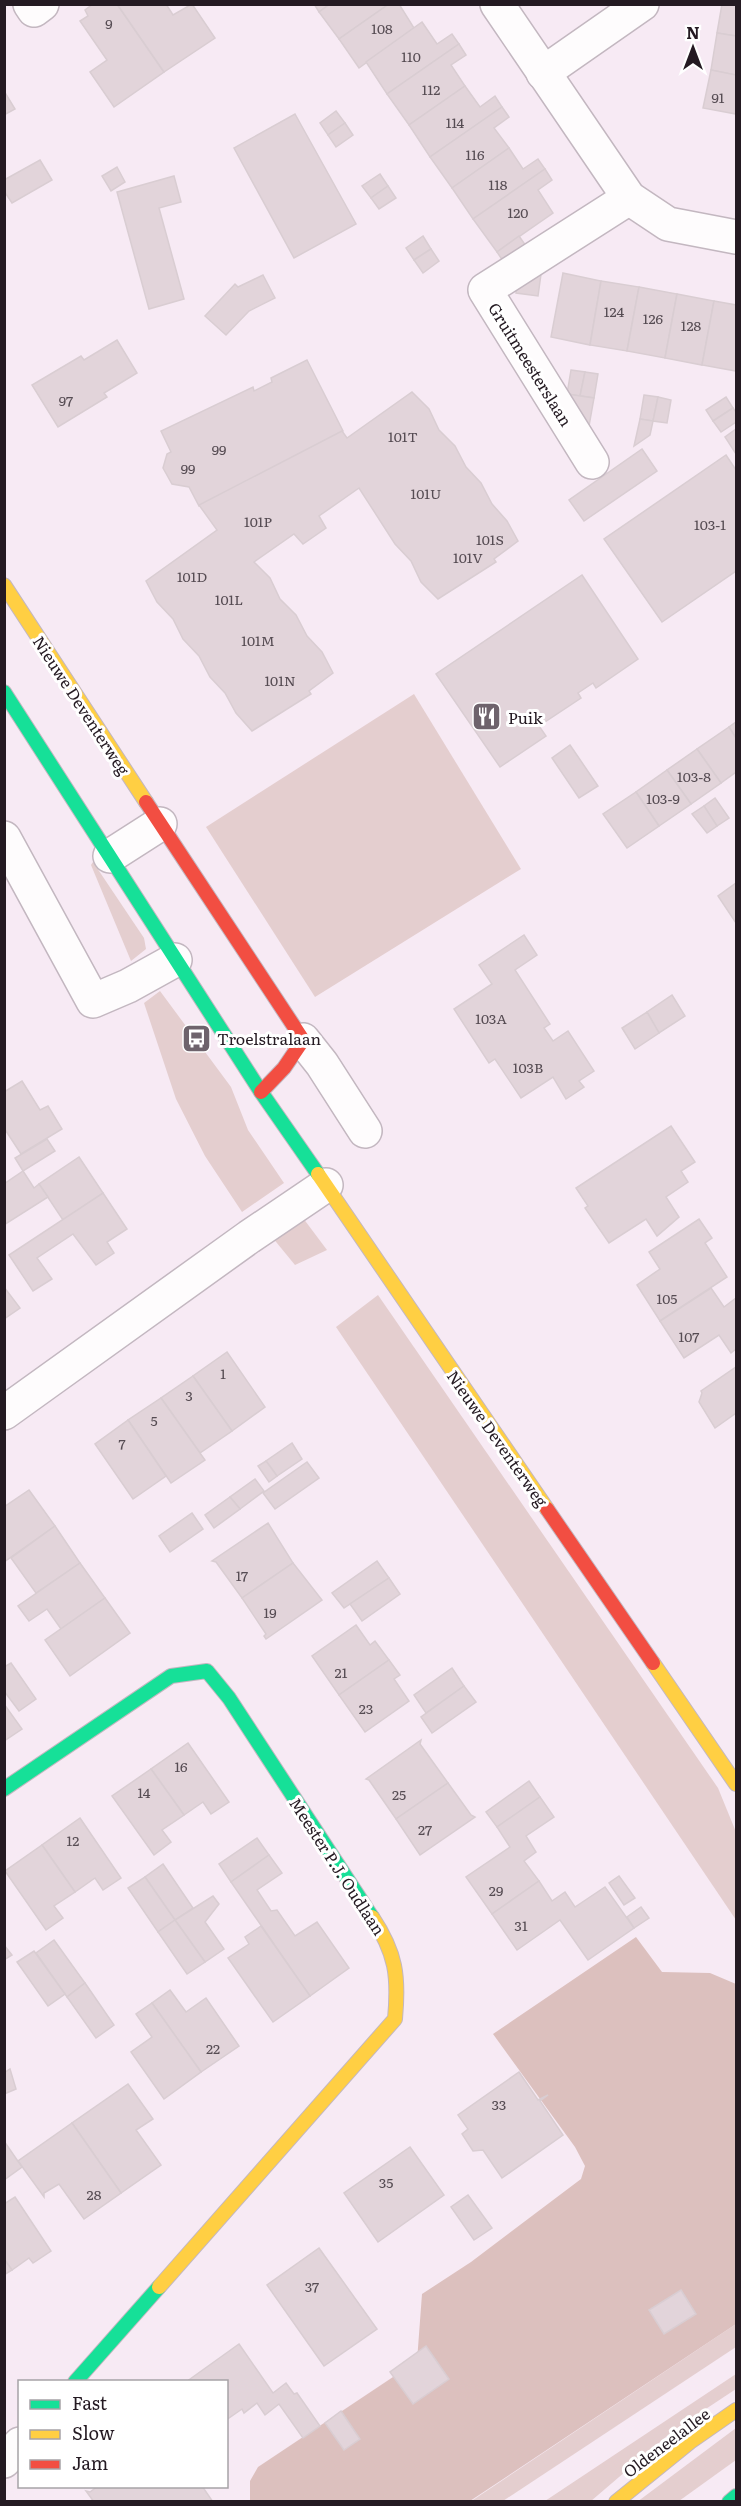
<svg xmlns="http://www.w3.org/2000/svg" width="741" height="2506" font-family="Literata,serif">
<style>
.green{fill:#e4cecf}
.forest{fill:#dcc0be}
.building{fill:#e2d4da;stroke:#d9cdd2;stroke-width:1.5}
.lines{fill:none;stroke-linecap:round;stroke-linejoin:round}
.street-casing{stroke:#c3b7c0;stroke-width:36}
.fast-casing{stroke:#c3b7c0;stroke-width:16}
.slow-casing{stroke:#c3b7c0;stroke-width:16}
.jam-casing{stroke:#c3b7c0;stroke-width:16}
.street{stroke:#fefcfd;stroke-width:33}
.fast{stroke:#16e098;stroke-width:14}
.slow{stroke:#ffcf43;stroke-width:14}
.jam{stroke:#f24e42;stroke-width:14}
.labels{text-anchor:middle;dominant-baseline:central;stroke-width:6;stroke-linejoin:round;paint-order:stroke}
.number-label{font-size:14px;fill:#564c53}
.street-label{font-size:16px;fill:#241a22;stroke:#fff}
.poi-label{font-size:16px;fill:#241a22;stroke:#fff;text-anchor:start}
</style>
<rect width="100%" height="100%" fill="#f7eaf4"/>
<g class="green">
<polygon points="414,694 521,869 315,997 206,827"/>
<polygon points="93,862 144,938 146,949 131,961 91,865"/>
<polygon points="160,991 231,1087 248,1130 284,1183 242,1212 205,1156 176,1099 144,1003"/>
<polygon points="303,1218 327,1250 295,1265 272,1237"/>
<polygon points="378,1295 718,1788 736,1832 736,1920 336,1327"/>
<polygon points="736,2324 736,2347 503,2501 470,2502"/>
<polygon points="736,2374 736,2389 674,2430 591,2501 545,2501"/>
<polygon points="736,2428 736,2460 679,2501 637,2502"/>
</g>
<polygon class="forest" points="636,1937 662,1972 710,1973 736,1984 736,2324 470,2501 250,2502 250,2481 258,2467 417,2361 422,2294 471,2262 581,2179 585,2166 575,2147 493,2034"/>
<g class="building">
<polygon points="93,4 117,4 164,72 114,107 90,72 107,60 80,21 88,16 85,10"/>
<polygon points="117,4 166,4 173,15 192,4 215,38 164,72"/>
<polygon points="314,4 330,4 319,12"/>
<polygon points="330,4 389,4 339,39 319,12"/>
<polygon points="389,4 399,4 414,28 359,68 339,39"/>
<polygon points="722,4 736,4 736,36 717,33"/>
<polygon points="422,22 437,44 452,34 459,44 387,94 366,62"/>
<polygon points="717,33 736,36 736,75 711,70"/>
<polygon points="459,44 466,55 451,65 465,86 409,125 387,94"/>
<polygon points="711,70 736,75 736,114 703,108"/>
<polygon points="465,86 480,107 495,96 502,107 430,157 409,125"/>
<polygon points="4,91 15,109 4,115"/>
<polygon points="502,107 509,117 494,128 509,148 452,188 430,157"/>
<polygon points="336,111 345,123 328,135 320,123"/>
<polygon points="295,114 356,224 294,258 234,148"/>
<polygon points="345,123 353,135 336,147 328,135"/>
<polygon points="509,148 523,169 538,159 545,169 473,219 452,188"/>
<polygon points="40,160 52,180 12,203 4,191 4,180"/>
<polygon points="117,167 125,182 111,191 102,176"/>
<polygon points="545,169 552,180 538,190 553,213 497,252 473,219"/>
<polygon points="380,174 388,186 371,198 362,186"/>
<polygon points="174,176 181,202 159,208 184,299 149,309 117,192"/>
<polygon points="388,186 396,198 379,209 371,198"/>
<polygon points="423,236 431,249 414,260 406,248"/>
<polygon points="519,236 526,246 503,261 497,252"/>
<polygon points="431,249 439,261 423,273 414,260"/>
<polygon points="542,267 538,296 516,293 517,283"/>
<polygon points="563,273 601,281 590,345 551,337"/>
<polygon points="263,275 275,298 249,311 226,335 205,316 235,284 238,287"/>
<polygon points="601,281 639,287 627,351 590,345"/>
<polygon points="639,287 677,294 665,358 627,351"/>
<polygon points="677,294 714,301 702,365 665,358"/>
<polygon points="714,301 736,305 736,371 702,365"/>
<polygon points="117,340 137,373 104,393 107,397 58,427 32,385 81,356 84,360"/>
<polygon points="307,360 343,431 199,506 189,487 172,484 163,468 167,454 171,452 161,431 253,387 254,391 272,382 271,378"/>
<polygon points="571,370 585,372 580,396 567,394"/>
<polygon points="585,372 598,374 594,398 580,396"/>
<polygon points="412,392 429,409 439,430 455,446 466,467 481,483 492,504 507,521 518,541 494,559 496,562 438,599 421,582 411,561 395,544 359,488 319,516 326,528 303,544 294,534 254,562 270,578 280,599 296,615 307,636 322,652 333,673 309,691 311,694 252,731 236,713 225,693 210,677 199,656 183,639 173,619 157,602 146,581 217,530 199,505 342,431 347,438"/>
<polygon points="567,394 594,398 589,426"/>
<polygon points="644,395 658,397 653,421 640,419"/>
<polygon points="658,397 671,400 667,423 653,421"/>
<polygon points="726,397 733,408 713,421 706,410"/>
<polygon points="733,408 736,412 736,422 721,432 713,421"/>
<polygon points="640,419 653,421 650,435 634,446"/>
<polygon points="736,429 736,454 725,437"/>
<polygon points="642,449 657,471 584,521 569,500"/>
<polygon points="726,455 736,470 736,571 662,622 604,539"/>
<polygon points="582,575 638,659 596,688 593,683 578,693 581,698 539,726 546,736 500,767 436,674"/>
<polygon points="736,722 736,738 729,727"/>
<polygon points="729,727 736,738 736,772 721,783 697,749"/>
<polygon points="570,745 598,786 579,798 552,758"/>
<polygon points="697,749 721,783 691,804 667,770"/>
<polygon points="667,770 691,804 659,826 636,792"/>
<polygon points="636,792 659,826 627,848 603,814"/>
<polygon points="715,798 729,818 717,826 704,806"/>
<polygon points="704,806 717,826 707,833 692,814"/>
<polygon points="736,883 736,923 718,896"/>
<polygon points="524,935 537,955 515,970 550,1024 544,1028 553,1041 568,1031 594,1071 579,1081 584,1087 566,1099 553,1077 521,1098 495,1059 489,1063 454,1009 492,984 479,965"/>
<polygon points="672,995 685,1016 659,1033 647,1012"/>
<polygon points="647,1012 659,1033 635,1049 622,1028"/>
<polygon points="22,1081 40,1110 48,1106 62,1129 21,1154 4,1128 4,1092"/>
<polygon points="671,1126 695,1162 681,1171 688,1182 666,1197 679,1217 657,1236 646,1219 609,1243 585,1208 588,1206 576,1188"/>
<polygon points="47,1139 55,1151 23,1171 15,1158"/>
<polygon points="79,1157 103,1193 63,1220 39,1184"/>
<polygon points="23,1171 34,1188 39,1184 48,1197 4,1225 4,1184"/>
<polygon points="103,1193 127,1229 107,1242 114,1253 96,1265 73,1234 37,1258 52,1279 33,1291 9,1255"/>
<polygon points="699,1219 712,1238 705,1243 727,1277 660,1321 637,1285 660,1269 649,1252"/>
<polygon points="4,1287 20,1308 4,1319"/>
<polygon points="711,1288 724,1307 736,1298 736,1349 731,1353 719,1335 684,1358 660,1321"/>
<polygon points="227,1352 265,1407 232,1431 193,1376"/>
<polygon points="736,1367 736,1413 715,1428 699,1402 702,1393 701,1391"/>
<polygon points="193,1376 232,1431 200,1453 161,1398"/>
<polygon points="161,1398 205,1460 171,1483 128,1420"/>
<polygon points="128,1420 166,1476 133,1499 95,1444"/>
<polygon points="292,1443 302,1459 277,1476 266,1461"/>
<polygon points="266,1461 277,1476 269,1482 258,1466"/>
<polygon points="307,1462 319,1478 275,1509 263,1493"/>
<polygon points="255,1479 264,1491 240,1509 230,1497"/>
<polygon points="29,1490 55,1526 4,1562 4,1507"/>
<polygon points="230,1497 240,1509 214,1528 205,1515"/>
<polygon points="192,1513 203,1529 170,1552 159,1536"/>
<polygon points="268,1523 293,1563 242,1598 216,1562 212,1561"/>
<polygon points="55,1526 80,1563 36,1593 11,1558"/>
<polygon points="377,1561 389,1578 344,1608 332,1593"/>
<polygon points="80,1563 105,1598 61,1629 47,1609 29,1621 18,1606"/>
<polygon points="293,1563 322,1600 266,1639 264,1636 266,1634 242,1598"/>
<polygon points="389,1578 400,1594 362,1621 350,1604"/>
<polygon points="105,1598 130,1633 70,1676 45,1640"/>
<polygon points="356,1625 370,1645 375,1641 389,1660 339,1695 312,1656"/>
<polygon points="389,1660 400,1675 394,1679 409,1701 365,1732 339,1695"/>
<polygon points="11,1663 36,1699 19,1711 4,1691 4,1667"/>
<polygon points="452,1668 464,1686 426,1713 414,1695"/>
<polygon points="464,1686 476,1702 432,1733 421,1717"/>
<polygon points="4,1704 22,1729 4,1741"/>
<polygon points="421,1740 420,1744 448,1783 396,1819 369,1780 366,1779"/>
<polygon points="188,1743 229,1802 211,1814 203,1802 184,1815 151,1769"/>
<polygon points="151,1769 184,1815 162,1830 171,1842 154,1855 112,1796"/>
<polygon points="529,1781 540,1797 497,1827 486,1812"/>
<polygon points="448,1783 471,1815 475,1817 420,1855 396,1819"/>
<polygon points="540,1797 554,1817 526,1836 536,1852 524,1861 539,1881 492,1914 466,1877 510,1847 497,1827"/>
<polygon points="80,1818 121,1878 103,1890 95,1878 75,1892 42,1845"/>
<polygon points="257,1838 269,1855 231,1882 219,1864"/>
<polygon points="42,1845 75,1892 54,1906 63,1918 46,1930 5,1871"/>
<polygon points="269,1855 282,1873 257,1890 271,1911 277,1910 295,1936 317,1922 349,1968 310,1996 231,1882"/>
<polygon points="163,1864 193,1908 175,1920 145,1877"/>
<polygon points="619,1876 635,1898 624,1905 609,1883"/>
<polygon points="145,1877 175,1920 158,1932 128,1888"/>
<polygon points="539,1881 552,1901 565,1892 575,1907 605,1887 634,1928 588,1960 560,1920 517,1950 492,1914"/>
<polygon points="213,1896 219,1904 205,1922 224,1949 205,1962 175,1920"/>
<polygon points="641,1907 649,1918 634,1928 627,1917"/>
<polygon points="175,1920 205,1962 187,1974 158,1932"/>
<polygon points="261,1926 310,1996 273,2022 228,1958 249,1944 245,1937"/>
<polygon points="54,1940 85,1983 67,1997 36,1953"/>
<polygon points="4,1945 12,1955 4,1960"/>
<polygon points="34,1951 65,1994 48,2006 17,1962"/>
<polygon points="85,1983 114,2025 96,2038 67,1997"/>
<polygon points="170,1990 186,2012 206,1998 239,2046 201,2072 152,2003"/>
<polygon points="152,2003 201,2072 164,2099 131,2052 152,2037 136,2014"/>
<polygon points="10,2069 16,2089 4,2094 4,2073"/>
<polygon points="519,2072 538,2100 548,2095 540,2101 563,2135 502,2178 483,2150 473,2151 462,2134 468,2129 458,2115"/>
<polygon points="128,2084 153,2119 136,2130 161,2165 121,2193 72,2123"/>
<polygon points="72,2123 121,2193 84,2219 59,2184 44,2193 44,2197 18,2161"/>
<polygon points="4,2141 22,2167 4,2180"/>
<polygon points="410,2147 444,2195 378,2242 344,2193"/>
<polygon points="468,2195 492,2228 474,2240 451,2207"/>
<polygon points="15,2197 51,2251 33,2263 29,2258 12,2270 4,2259 4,2204"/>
<polygon points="319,2248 377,2329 324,2366 267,2285"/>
<polygon points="4,2259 12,2270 4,2275"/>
<polygon points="681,2290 696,2314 664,2334 649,2310"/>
<polygon points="239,2344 273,2393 286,2383 294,2394 297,2393 320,2426 303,2438 279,2404 265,2415 257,2403 244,2413 242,2409 226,2420 226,2382 186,2382"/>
<polygon points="426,2346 449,2379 413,2404 390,2372"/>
<polygon points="341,2411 360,2439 344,2450 325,2423"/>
<polygon points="98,2486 202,2486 213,2502 94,2502 86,2491 90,2492"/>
</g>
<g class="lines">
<defs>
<g id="street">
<polyline points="30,4 34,10 42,4"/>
<polyline points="497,4 629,198 668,224 736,237"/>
<polyline points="543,73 642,4"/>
<polyline points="592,462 485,290 629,198"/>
<polyline points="4,838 93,1001 128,986 175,960"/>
<polyline points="110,856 160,824"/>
<polyline points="303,1040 322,1064 365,1131"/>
<polyline points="4,1413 249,1237 326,1185"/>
<polyline points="4,2461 20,2444"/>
</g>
<g id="fast">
<polyline points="4,692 261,1092 318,1174"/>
<polyline points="4,1789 171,1676 207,1671 229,1698 372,1917"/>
<polyline points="75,2382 159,2287"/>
<polyline points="729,2502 736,2496"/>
</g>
<g id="slow">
<polyline points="4,585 146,802"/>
<polyline points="318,1174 547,1509"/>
<polyline points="653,1663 736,1784"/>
<path d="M159,2287L395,2019C399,1976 396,1953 372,1917"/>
<polyline points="616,2502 690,2442 736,2410"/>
</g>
<g id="jam">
<polyline points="146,802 303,1040 284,1068 261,1092"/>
<polyline points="547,1509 653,1663"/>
</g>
</defs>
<use href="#street" class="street-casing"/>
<use href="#fast" class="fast-casing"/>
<use href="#slow" class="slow-casing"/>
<use href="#jam" class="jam-casing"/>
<use href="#street" class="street"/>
<use href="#fast" class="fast"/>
<use href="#slow" class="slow"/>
<use href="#jam" class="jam"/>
</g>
<defs>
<symbol id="restaurant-square" viewBox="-11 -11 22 22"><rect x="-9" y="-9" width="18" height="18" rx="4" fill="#6e636c" stroke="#fff"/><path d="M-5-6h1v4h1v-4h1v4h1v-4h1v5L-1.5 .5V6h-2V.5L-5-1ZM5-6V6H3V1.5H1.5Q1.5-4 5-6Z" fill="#fff"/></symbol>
<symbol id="bus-square" viewBox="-11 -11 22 22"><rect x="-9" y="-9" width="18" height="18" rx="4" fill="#6e636c" stroke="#fff"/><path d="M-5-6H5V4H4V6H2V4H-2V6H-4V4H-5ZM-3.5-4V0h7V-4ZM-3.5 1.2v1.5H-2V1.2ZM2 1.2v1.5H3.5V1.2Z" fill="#fff"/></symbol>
</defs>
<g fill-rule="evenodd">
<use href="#restaurant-square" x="470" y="700" width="33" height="33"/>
<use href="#bus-square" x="180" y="1022" width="33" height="33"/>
</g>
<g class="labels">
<g class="number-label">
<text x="109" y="23">9</text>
<text x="382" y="28">108</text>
<text x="411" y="56">110</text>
<text x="431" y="89">112</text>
<text x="718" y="97">91</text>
<text x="455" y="122">114</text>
<text x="475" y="154">116</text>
<text x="498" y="184">118</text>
<text x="518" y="212">120</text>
<text x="614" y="311">124</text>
<text x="653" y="318">126</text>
<text x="691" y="325">128</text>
<text x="66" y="400">97</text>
<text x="403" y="436">101T</text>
<text x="219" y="449">99</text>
<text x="188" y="468">99</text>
<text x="426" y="493">101U</text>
<text x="258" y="521">101P</text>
<text x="710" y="524">103-1</text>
<text x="490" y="539">101S</text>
<text x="468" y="557">101V</text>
<text x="192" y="576">101D</text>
<text x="229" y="599">101L</text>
<text x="258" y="640">101M</text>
<text x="280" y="680">101N</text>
<text x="694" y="776">103-8</text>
<text x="663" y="798">103-9</text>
<text x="491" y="1018">103A</text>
<text x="528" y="1067">103B</text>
<text x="667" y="1298">105</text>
<text x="689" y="1336">107</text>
<text x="223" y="1373">1</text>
<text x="189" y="1395">3</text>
<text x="154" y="1420">5</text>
<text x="122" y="1443">7</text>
<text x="242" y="1575">17</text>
<text x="270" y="1612">19</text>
<text x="341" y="1672">21</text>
<text x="366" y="1708">23</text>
<text x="181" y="1766">16</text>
<text x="144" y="1792">14</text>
<text x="399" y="1794">25</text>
<text x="425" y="1829">27</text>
<text x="73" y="1840">12</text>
<text x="496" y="1890">29</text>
<text x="521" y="1925">31</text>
<text x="213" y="2048">22</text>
<text x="499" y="2104">33</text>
<text x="386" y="2182">35</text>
<text x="94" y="2194">28</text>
<text x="312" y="2286">37</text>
</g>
<g class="street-label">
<text transform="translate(531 364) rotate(58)">Gruitmeesterslaan</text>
<text transform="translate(82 705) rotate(57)">Nieuwe Deventerweg</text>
<text transform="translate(498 1438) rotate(55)">Nieuwe Deventerweg</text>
<text transform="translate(338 1866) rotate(57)">Meester P.J. Oudlaan</text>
<text transform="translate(666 2442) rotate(-37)">Oldeneelallee</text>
</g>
<g class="poi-label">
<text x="508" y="717">Puik</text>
<text x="217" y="1038">Troelstralaan</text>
</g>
</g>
<rect width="741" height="2506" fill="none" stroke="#241a22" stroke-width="12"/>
<rect x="18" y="2380" width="210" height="108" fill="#ffffff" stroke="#a7a3a7" stroke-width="1.5"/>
<rect x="30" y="2400" width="30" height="9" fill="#16e098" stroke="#a7a3a7" stroke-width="1.5"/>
<text x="72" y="2410" font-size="18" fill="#241a22">Fast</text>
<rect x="30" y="2430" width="30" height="9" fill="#ffcf43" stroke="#a7a3a7" stroke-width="1.5"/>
<text x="72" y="2440" font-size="18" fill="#241a22">Slow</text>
<rect x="30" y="2460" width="30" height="9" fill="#f24e42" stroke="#a7a3a7" stroke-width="1.5"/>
<text x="72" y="2470" font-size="18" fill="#241a22">Jam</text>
<g transform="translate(693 48)" stroke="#ffffff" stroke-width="4.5" paint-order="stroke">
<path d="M0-4.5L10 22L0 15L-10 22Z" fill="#241a22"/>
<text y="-9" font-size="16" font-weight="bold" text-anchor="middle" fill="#241a22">N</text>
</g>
</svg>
